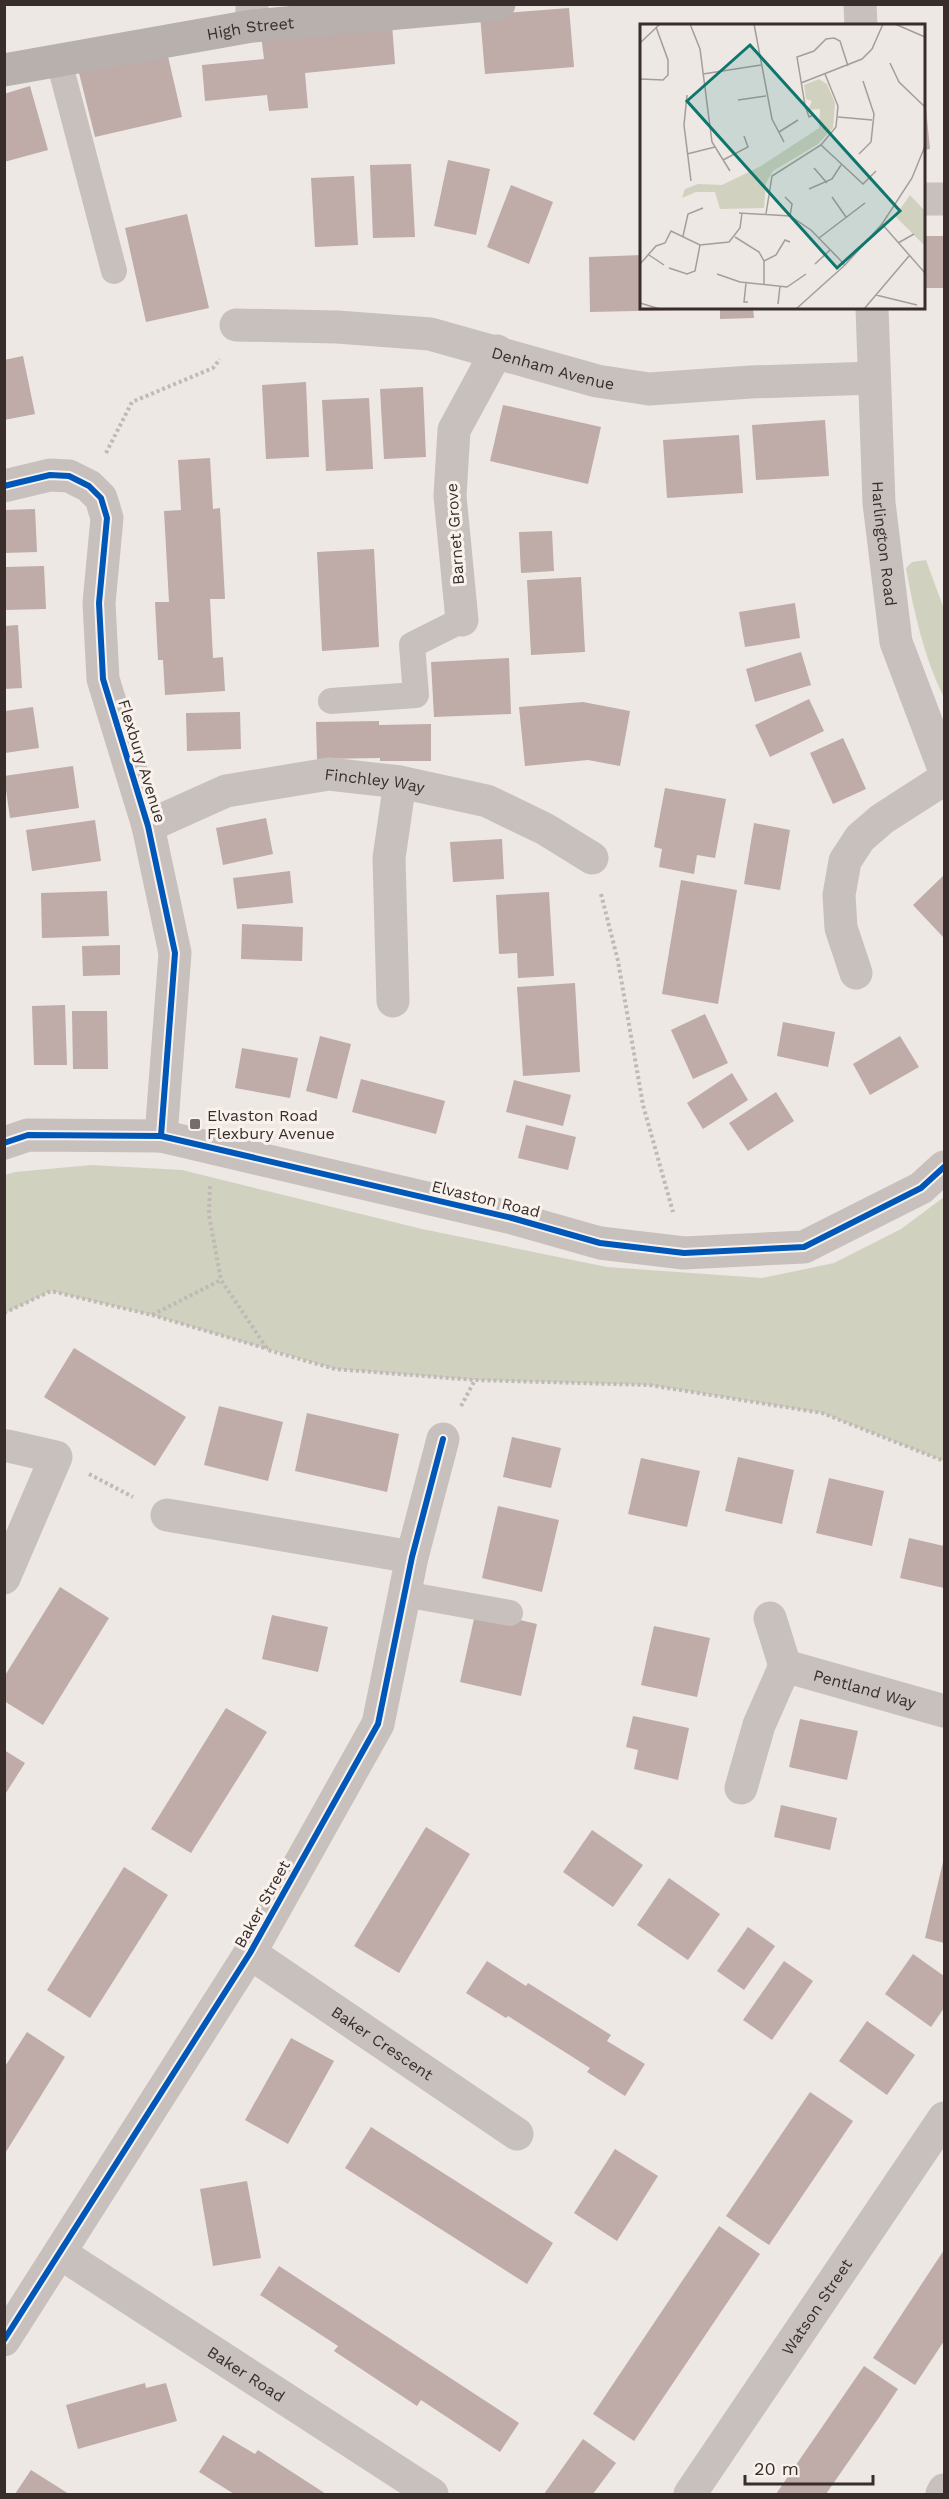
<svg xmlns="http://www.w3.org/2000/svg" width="949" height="2499" font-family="'Work Sans',sans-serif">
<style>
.green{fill:#d0d2bf}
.building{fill:#bfaba7}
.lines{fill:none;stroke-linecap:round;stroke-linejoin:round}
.path{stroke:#c0b9b5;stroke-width:4;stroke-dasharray:3 3;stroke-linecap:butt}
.lane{stroke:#c7c0bc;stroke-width:26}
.street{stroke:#c7c0bc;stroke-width:33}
.secondary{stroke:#b7b0ad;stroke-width:33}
.cycleway-casing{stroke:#f9f2ec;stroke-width:10}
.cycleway{stroke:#0057b8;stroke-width:6}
.poi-dot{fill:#776e6c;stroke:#f9f2ec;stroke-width:2}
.labels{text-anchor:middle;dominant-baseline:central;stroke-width:6;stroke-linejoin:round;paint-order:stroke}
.street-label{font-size:16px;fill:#382d2b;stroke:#f9f2ec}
.poi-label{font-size:16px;fill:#382d2b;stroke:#f9f2ec;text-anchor:start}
.inset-road{fill:none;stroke:#a59d9a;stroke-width:1.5}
.view{fill:#0f766e;fill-opacity:0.15;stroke:#0f766e;stroke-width:3}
.inset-edge{fill:none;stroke:#382d2b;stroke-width:3}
</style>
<rect width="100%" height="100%" fill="#ede8e4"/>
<g class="green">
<path d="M926,560L944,609V698C924,657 914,613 906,568L912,562Z"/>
<polygon points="92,1165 182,1170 422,1229 607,1267 762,1278 834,1263 901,1229 944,1197 944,1461 822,1413 649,1385 475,1380 335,1369 152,1315 51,1291 5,1313 5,1175 15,1172"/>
</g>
<g class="building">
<polygon points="569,8 574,67 485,74 480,15"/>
<polygon points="392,24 395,64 305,73 308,108 269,111 267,95 205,101 202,65 264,59 261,35"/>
<polygon points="167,52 182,117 95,137 79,73"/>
<polygon points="30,86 48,150 4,162 4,94"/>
<polygon points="924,88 930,149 924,150"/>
<polygon points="448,160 490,169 476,235 434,226"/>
<polygon points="411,164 415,237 373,238 370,165"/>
<polygon points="354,176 358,245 315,247 311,178"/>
<polygon points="511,185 553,202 529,264 487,247"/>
<polygon points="187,214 209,308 146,322 125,228"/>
<rect x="924" y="236" width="20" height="52"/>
<polygon points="642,255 642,308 679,308 679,310 590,312 589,257"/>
<polygon points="720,308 753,308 754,318 720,319"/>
<polygon points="23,356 35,414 4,420 4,360"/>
<polygon points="306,382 309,457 266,459 262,385"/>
<polygon points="423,387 426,457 384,459 380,389"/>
<polygon points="369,398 373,469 326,471 322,400"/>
<polygon points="503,405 601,427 588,484 490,461"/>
<polygon points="825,420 829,476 756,480 752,425"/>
<polygon points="739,435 743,493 667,498 663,440"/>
<polygon points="210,458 213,509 220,508 225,599 210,599 213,658 223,657 225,691 165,695 163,660 158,660 155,602 169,602 164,511 181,510 178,460"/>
<polygon points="35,509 37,552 4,553 4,510"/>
<polygon points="552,531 554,571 521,573 519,532"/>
<polygon points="374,549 379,647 322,651 317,552"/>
<polygon points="44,566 46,609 4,610 4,567"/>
<polygon points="581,577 585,652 531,655 527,580"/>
<polygon points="795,603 800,638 745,647 739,612"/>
<polygon points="18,625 22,688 4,689 4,626"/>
<polygon points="801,652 811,685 755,702 746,669"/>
<polygon points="509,658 511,714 434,717 431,662"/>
<polygon points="809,699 824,731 770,757 755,725"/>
<polygon points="583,702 630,711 620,766 588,760 525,766 519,707"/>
<polygon points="33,707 39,748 5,753 5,711"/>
<polygon points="240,712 241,749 187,751 186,713"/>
<polygon points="379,721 379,725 431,724 431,761 380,761 380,758 317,759 316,722"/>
<polygon points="843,738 866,789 833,804 810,753"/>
<polygon points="73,766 79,808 10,818 4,776"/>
<polygon points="665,788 726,799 715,858 697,855 694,874 659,867 662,849 654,847"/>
<polygon points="266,818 273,854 223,865 216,828"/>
<polygon points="95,820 101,861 32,871 26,830"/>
<polygon points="754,823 790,830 780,890 744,884"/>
<polygon points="502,839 504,879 453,882 450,842"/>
<polygon points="290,871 293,903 237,909 233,878"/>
<polygon points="944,875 944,938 913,905"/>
<polygon points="681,880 737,890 718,1004 662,994"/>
<polygon points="107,891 109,936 42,938 41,893"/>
<polygon points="549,892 554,976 518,978 517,953 499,954 496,895"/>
<polygon points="242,924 303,927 302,961 241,959"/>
<polygon points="120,945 120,975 83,976 82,946"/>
<polygon points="575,983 580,1072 523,1076 517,987"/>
<polygon points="65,1005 67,1065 34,1065 32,1006"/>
<polygon points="72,1011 107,1011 108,1069 73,1069"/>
<polygon points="705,1014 728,1063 693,1079 671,1030"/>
<polygon points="783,1022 835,1032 828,1067 777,1056"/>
<polygon points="320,1036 351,1044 337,1099 306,1091"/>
<polygon points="900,1036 919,1067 870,1095 853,1064"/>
<polygon points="242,1048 298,1058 290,1098 235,1088"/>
<polygon points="732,1073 748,1100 703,1129 687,1103"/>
<polygon points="361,1079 445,1101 436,1134 352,1112"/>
<polygon points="514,1080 571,1095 563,1126 506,1112"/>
<polygon points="776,1092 794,1121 748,1151 729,1123"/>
<polygon points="526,1125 576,1137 568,1170 518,1158"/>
<polygon points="74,1348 186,1417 155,1466 44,1397"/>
<polygon points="219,1406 283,1422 268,1481 204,1465"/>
<polygon points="307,1413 399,1434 387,1492 295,1471"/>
<polygon points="512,1437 561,1448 551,1488 503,1477"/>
<polygon points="738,1457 794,1470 782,1524 725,1511"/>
<polygon points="641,1458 700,1471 687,1527 628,1514"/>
<polygon points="829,1478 884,1491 872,1546 816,1533"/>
<polygon points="498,1506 559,1520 542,1592 482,1578"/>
<polygon points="909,1538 944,1546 944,1588 900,1578"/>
<polygon points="60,1587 109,1618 43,1725 4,1701 4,1677"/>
<polygon points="476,1610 537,1624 521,1696 460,1682"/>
<polygon points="272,1615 328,1627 318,1672 262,1659"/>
<polygon points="654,1626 710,1638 697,1697 641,1685"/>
<polygon points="226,1708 267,1732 191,1853 151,1829"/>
<polygon points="633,1716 689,1728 678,1780 634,1769 638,1750 626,1747"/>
<polygon points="800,1719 858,1731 847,1780 789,1767"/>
<polygon points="4,1750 25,1763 4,1796"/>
<polygon points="781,1805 837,1818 830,1850 774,1837"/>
<polygon points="426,1827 470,1854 399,1973 354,1946"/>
<polygon points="592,1830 643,1865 613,1907 563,1872"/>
<polygon points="943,1862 944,1863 944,1943 925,1938"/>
<polygon points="124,1867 168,1895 90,2018 47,1990"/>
<polygon points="669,1878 720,1914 688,1960 637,1925"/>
<polygon points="748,1927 775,1946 744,1990 717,1971"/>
<polygon points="913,1954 944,1976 944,2008 931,2027 885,1994"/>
<polygon points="487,1961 526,1986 528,1983 611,2035 607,2041 645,2064 625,2096 587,2072 590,2068 508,2016 506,2018 466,1993"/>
<polygon points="784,1961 813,1981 772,2040 743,2020"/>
<polygon points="867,2021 915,2055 887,2095 839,2061"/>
<polygon points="27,2032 65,2057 4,2155 4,2068"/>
<polygon points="291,2038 334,2061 288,2144 245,2120"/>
<polygon points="810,2092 853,2121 769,2245 726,2216"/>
<polygon points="371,2127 553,2243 527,2284 345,2168"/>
<polygon points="615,2149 658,2176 617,2241 574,2213"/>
<polygon points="247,2181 261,2258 213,2266 200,2189"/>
<polygon points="719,2226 760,2254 634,2441 593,2414"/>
<polygon points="944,2250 944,2341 915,2385 873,2358"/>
<polygon points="279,2266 519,2423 500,2452 421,2400 417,2406 334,2351 338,2346 260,2295"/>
<polygon points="864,2366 898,2389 880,2416 826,2494 776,2494"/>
<polygon points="145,2383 146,2388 166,2383 177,2421 78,2449 66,2405"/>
<polygon points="223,2435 255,2454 258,2450 326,2494 234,2494 199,2472"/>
<polygon points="583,2439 616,2463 593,2494 544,2494"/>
<polygon points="31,2470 69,2494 15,2494"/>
</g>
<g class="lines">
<g class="path">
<polyline points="106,453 132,402 213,368 220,359"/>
<polyline points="601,894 618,961 643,1105 673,1212"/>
<polyline points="210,1186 209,1215 221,1280"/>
<polyline points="4,1313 51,1291 152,1315 221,1280 268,1350 335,1369 475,1380 649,1385 822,1413 944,1461"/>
<polyline points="152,1315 268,1349"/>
<polyline points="461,1406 475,1380"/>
<polyline points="89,1474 133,1497"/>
</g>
<g class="lane">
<polyline points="59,61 114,271"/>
<polyline points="331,701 416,695 412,645 462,620"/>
<polyline points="404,1594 510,1613"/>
</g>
<g class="street">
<polyline points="252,4 252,26"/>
<polyline points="860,4 861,26"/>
<polyline points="924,199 944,199"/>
<path id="s1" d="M872,308L879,503L896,642L944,769"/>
<path id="s2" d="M236,325L337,327L430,334L597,381L649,389L751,382L874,378"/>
<polyline points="4,486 50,475 69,476 89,486 101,498 107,518 99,603 103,679 148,826 175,953 161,1136"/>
<polyline points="462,620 450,496 454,430 497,351"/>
<path id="s3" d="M148,826L226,791L329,774L400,782L487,801L545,829L592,858"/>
<polyline points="856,973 841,928 839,895 845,861 860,838 882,819 944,779"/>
<polyline points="393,1001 389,858 400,782"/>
<polyline points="4,1143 28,1135 161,1136 512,1218 600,1243 684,1253 804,1247 921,1188 944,1167"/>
<polyline points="167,1515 412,1557"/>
<polyline points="4,1578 56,1457 8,1446"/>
<polyline points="770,1618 785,1666"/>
<path id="s4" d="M741,1788L759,1725L785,1666L944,1711"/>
<path id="s5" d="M250,1953L517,2134"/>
<path id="s6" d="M60,2253L432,2494"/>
<polyline points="4,2340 250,1953 378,1724 412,1557 443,1439"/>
<path id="s7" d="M690,2494L944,2118"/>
<polyline points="942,2494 944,2490"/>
</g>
<path class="secondary" id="s8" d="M4,70L252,26L499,4"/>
<defs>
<g id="cycleway">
<polyline points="4,486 50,475 69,476 89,486 101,498 107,518 99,603 103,679 148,826 175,953 161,1136"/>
<polyline points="4,1143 28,1135 161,1136 512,1218 600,1243 684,1253 804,1247 921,1188 944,1167"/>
<polyline points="4,2340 250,1953 378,1724 412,1557 443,1439"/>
</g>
</defs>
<use href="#cycleway" class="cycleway-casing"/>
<use href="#cycleway" class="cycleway"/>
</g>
<rect class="poi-dot" x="189" y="1118" width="12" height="12" rx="3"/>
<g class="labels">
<g class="street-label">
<text stroke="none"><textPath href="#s8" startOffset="250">High Street</textPath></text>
<text stroke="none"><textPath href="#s2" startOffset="322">Denham Avenue</textPath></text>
<text transform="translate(455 534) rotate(-94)">Barnet Grove</text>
<text stroke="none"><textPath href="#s1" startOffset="236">Harlington Road</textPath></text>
<text transform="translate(142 761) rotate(73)">Flexbury Avenue</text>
<text stroke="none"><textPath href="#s3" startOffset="236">Finchley Way</textPath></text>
<text transform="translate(486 1199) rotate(14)">Elvaston Road</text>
<text stroke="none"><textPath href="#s4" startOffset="213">Pentland Way</textPath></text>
<text transform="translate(262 1904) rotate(-61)">Baker Street</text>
<text stroke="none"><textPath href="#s5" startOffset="160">Baker Crescent</textPath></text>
<text stroke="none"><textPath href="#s7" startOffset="226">Watson Street</textPath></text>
<text stroke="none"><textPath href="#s6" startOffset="222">Baker Road</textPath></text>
</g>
<g class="poi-label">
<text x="207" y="1115">Elvaston Road<tspan x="207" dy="18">Flexbury Avenue</tspan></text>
</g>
</g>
<g transform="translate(640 24)">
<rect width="285" height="285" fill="#ede8e4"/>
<path d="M179,55L187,60L195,79L193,104L178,120L133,147L126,159L124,184L80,185L75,168H56L42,174L45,165L58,160L82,161L121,142L179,104L180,85L168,86L172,77L166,75L164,61ZM270,171L285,187V222L255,192Z" fill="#d0d2bf"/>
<path class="inset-road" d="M50,0L60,25L72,118L90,147M114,0L132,95L144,118M255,0L285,13M0,19L20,0M250,39L259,58L285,83M63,50L121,41M0,55L23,56L28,51V36L16,3M161,59L222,35L232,25L243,0M47,71L44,101L51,157M98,76L126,72M173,91L169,93L165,81L157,33L174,27L186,15L194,14L200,17L208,42M198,93L232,96M139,108L158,96M181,121L223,160L236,147M47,130L75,123M219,130L231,118L234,90L223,57M83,136L108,123L104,112M174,144L187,159M169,165L192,155L201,141M145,173L152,180L150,192M192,173L206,193M99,189L150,192L171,206L205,241M126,190L132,152L181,121L196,103L198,82L185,50M242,200L285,249M43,212L48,190L63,184M95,213L119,228L124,237V261M179,214L225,179M258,219L274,210M9,231L24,241M124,237L136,231L145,216L150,218M0,240L16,222L25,219L31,207L60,221L89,218L100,204L102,189M175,240L190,226M29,244L47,250L55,247L60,221M77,250L100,258L147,263L166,250M106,259L104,278H108M236,271L277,281M0,279L20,285M138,280L140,262M156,285L205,241L242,200L272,154L285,122M224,285L269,232"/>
<path class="view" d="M110,21L260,187L197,244L47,77Z"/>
<rect width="285" height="285" class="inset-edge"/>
</g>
<rect width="949" height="2499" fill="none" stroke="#382d2b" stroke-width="12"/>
<path d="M745 2475v9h128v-9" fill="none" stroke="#382d2b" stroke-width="3"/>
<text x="754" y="2475" font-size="18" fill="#382d2b" stroke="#f9f2ec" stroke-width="4.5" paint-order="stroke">20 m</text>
</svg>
